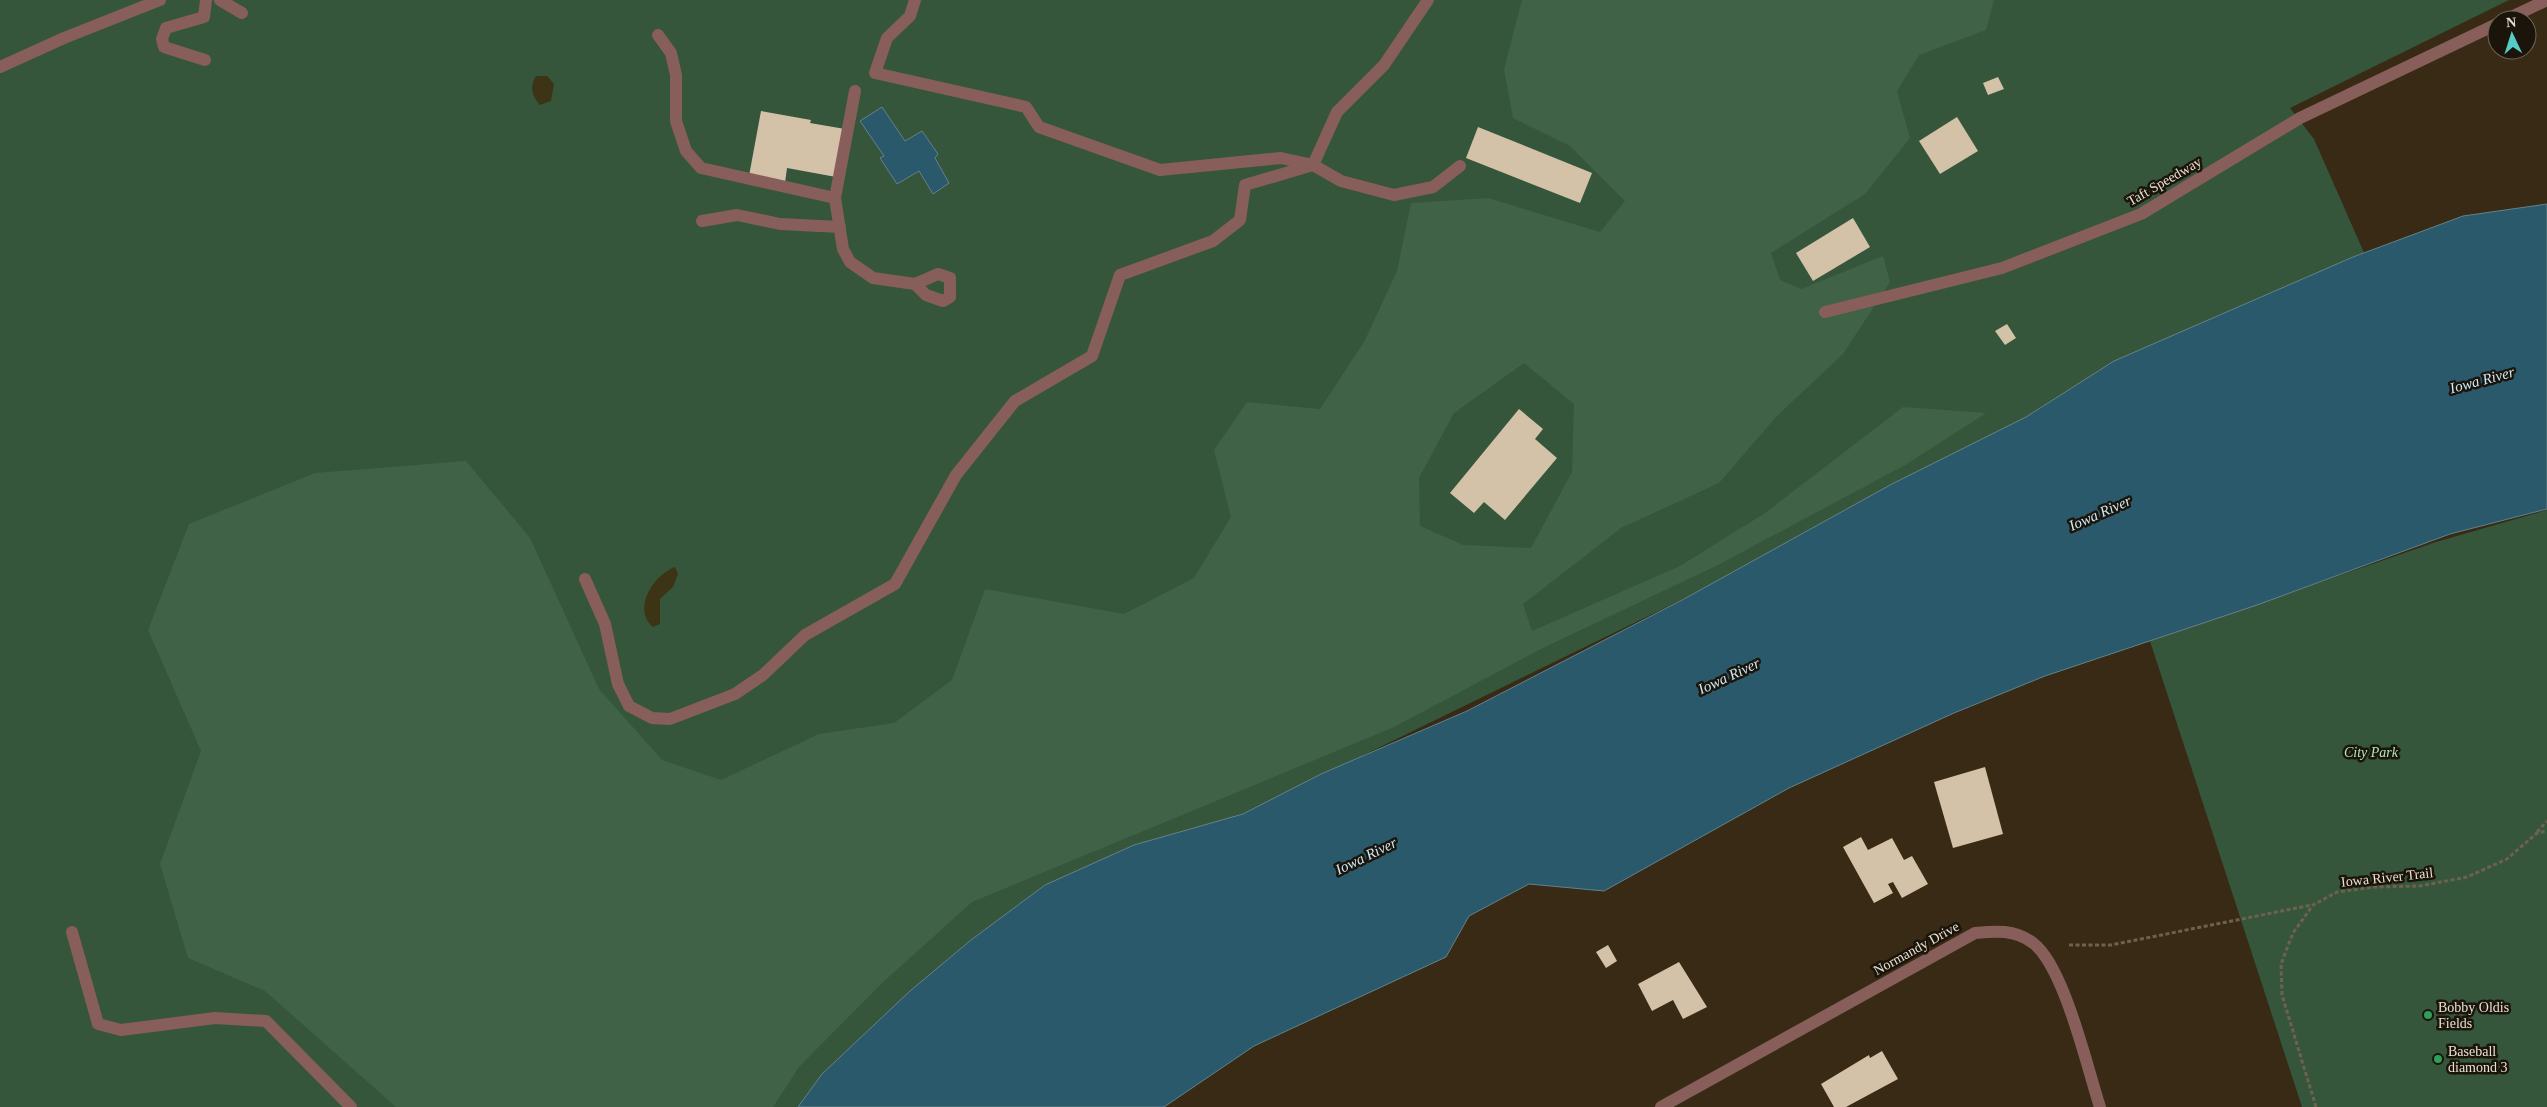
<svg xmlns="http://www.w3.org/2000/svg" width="2547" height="1107" viewBox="0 0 2547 1107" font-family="'Times New Roman',serif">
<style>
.green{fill:#36563c}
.forest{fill:#406246;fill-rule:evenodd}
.sand{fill:#3c3414}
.water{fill:#2a596c;stroke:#63828b}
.building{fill:#d3c2a7}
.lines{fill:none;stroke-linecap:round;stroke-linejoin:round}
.path{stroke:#6e624e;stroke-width:3;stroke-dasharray:4 2.5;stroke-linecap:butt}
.minor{stroke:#875e5a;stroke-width:12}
.leisure-dot{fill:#2e9e5b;stroke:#1a140a;stroke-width:2}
.labels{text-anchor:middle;stroke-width:5;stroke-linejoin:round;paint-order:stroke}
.street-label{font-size:14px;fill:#e9e0d2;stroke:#1a140a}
.park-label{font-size:14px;font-style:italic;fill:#aee9b8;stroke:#1a140a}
.poi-label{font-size:14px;fill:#e9e0d2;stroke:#1a140a;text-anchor:start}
.water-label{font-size:15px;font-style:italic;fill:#cce9f7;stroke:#1a140a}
</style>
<rect width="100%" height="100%" fill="#382a14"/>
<g class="green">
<polygon points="0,0 2509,0 2290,108 2314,139 2369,264 1243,814 811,1107 0,1107"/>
<polygon points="2547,510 2547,1107 2302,1107 2150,641 2436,542"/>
</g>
<path class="forest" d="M1522 0H1994L1986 30 1919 55 1897 91 1910 138 1865 194 1771 253 1780 280 1801 289 1883 256 1890 282 1843 354 1776 417 1719 483 1621 528 1523 604 1532 631 1680 566 1765 513 1903 407 1986 413 1907 464 1718 565 1545 647 1392 728 972 902 881 984 799 1067 773 1107H396L265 991 188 958 160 864 201 751 148 630 189 524 315 473 466 461 530 538 599 689 662 760 721 780 819 734 894 723 952 680 985 589 1124 614 1194 578 1231 517 1214 450 1247 402 1320 409 1364 342 1397 271 1411 203 1488 198 1600 232 1625 201 1570 146 1513 118 1504 69ZM1524 363 1574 404 1572 472 1531 548 1463 545 1420 526 1419 478 1454 413Z"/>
<g class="sand">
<path d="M536 76H547L554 84 551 101 540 105C532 96 529 87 536 76Z"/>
<path d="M675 567 678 574 673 587 660 599V624L653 627C632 609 653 575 675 567Z"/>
</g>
<g class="water">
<polygon points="882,107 905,141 922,131 938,154 935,158 949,183 933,194 919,171 897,184 880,158 884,156 860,121"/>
<polygon points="2547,204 2547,509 2450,534 2257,605 2045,676 1954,713 1789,788 1604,891 1529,884 1469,916 1446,957 1254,1046 1164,1107 798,1107 822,1074 910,991 971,940 1045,885 1134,845 1243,814 1321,774 1467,711 1684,599 1892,484 2026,417 2114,361 2353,257 2463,216"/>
</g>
<g class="building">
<polygon points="1998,77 2004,89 1988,95 1983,83"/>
<polygon points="761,111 811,120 810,123 845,129 836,177 787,168 785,183 749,176"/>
<polygon points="1957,117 1978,151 1940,174 1919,141"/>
<polygon points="1478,127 1592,173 1580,203 1466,158"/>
<polygon points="1853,218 1870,247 1813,281 1796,253"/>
<polygon points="2007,324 2016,338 2005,345 1995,331"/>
<polygon points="1519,409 1543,429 1535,439 1557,458 1505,520 1484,502 1474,513 1450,493"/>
<polygon points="1985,767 2003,834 1953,848 1934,782"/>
<polygon points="1861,837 1868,850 1892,838 1904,860 1912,856 1928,884 1902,898 1893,882 1888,884 1893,893 1874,903 1843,847"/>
<polygon points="1608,945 1617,961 1606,968 1596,952"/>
<polygon points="1679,962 1707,1007 1683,1019 1673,1000 1652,1011 1638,984"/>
<polygon points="1882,1051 1898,1079 1846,1107 1834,1107 1821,1084 1869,1055 1870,1058"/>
</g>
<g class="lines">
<g class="path">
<polyline points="2537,832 2547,821"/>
<polyline points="2069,945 2111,945 2312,905"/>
<polyline points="2316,1107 2282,995 2281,964 2293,933 2313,905 2337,892 2375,887 2420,886 2467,877 2507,859 2537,833 2547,831"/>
</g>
<g class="minor">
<polyline points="220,0 242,13"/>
<polyline points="915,0 910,16 887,38 875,73 1026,107 1039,127 1160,170 1281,158 1313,165 1341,181 1394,195 1433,187 1460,166"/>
<polyline points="2505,20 2547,0"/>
<polyline points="658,35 671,53 676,75 676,121 686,151 701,168 835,198 855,91"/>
<polyline points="205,60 164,47 162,39 166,28 204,17 206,0"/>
<polyline points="0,67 64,38 160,0"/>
<polyline points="835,198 843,249 850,262 873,278 915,284 938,274 950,278 950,297 943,301 926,295 915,284"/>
<polyline points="702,221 737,215 780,224 840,227"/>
<polyline points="1825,312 2002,268 2141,214 2300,118 2497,24"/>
<polyline points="585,579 605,624 618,684 629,706 652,718 670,719 735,694 763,675 805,635 895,584 956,475 1015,401 1092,356 1120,275 1213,241 1240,220 1245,185 1313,165 1337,112 1384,65 1428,0"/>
<polyline points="72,932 98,1024 121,1030 215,1018 266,1021 351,1107"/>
<path d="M1661 1107 1975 933C1995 931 2015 929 2033 943 2064 966 2087 1067 2100 1107"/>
</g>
</g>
<g class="leisure-dot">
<circle cx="2428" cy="1015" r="5"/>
<circle cx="2438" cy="1059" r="5"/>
</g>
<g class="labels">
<g class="street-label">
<text transform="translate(2164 181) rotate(-30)" y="5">Taft Speedway</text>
<text transform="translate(2387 877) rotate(-6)" y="5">Iowa River Trail</text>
<text transform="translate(1916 948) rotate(-29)" y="5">Normandy Drive</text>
</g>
<g class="park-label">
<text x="2371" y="757">City Park</text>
</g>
<g class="poi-label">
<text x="2438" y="1012">Bobby Oldis<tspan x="2438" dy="16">Fields</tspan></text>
<text x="2448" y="1056">Baseball<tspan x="2448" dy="16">diamond 3</tspan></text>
</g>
<g class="water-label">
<text transform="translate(2482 380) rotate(-15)" y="5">Iowa River</text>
<text transform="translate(2100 513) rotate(-24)" y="5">Iowa River</text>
<text transform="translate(1729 676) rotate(-25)" y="5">Iowa River</text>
<text transform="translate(1366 856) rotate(-26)" y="5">Iowa River</text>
</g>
</g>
<g transform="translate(2512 35) rotate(356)"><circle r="24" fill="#1a140a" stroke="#6d665a"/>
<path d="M0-4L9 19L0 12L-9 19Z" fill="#55cdc6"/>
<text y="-8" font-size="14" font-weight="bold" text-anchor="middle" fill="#e9e0d2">N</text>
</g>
</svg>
